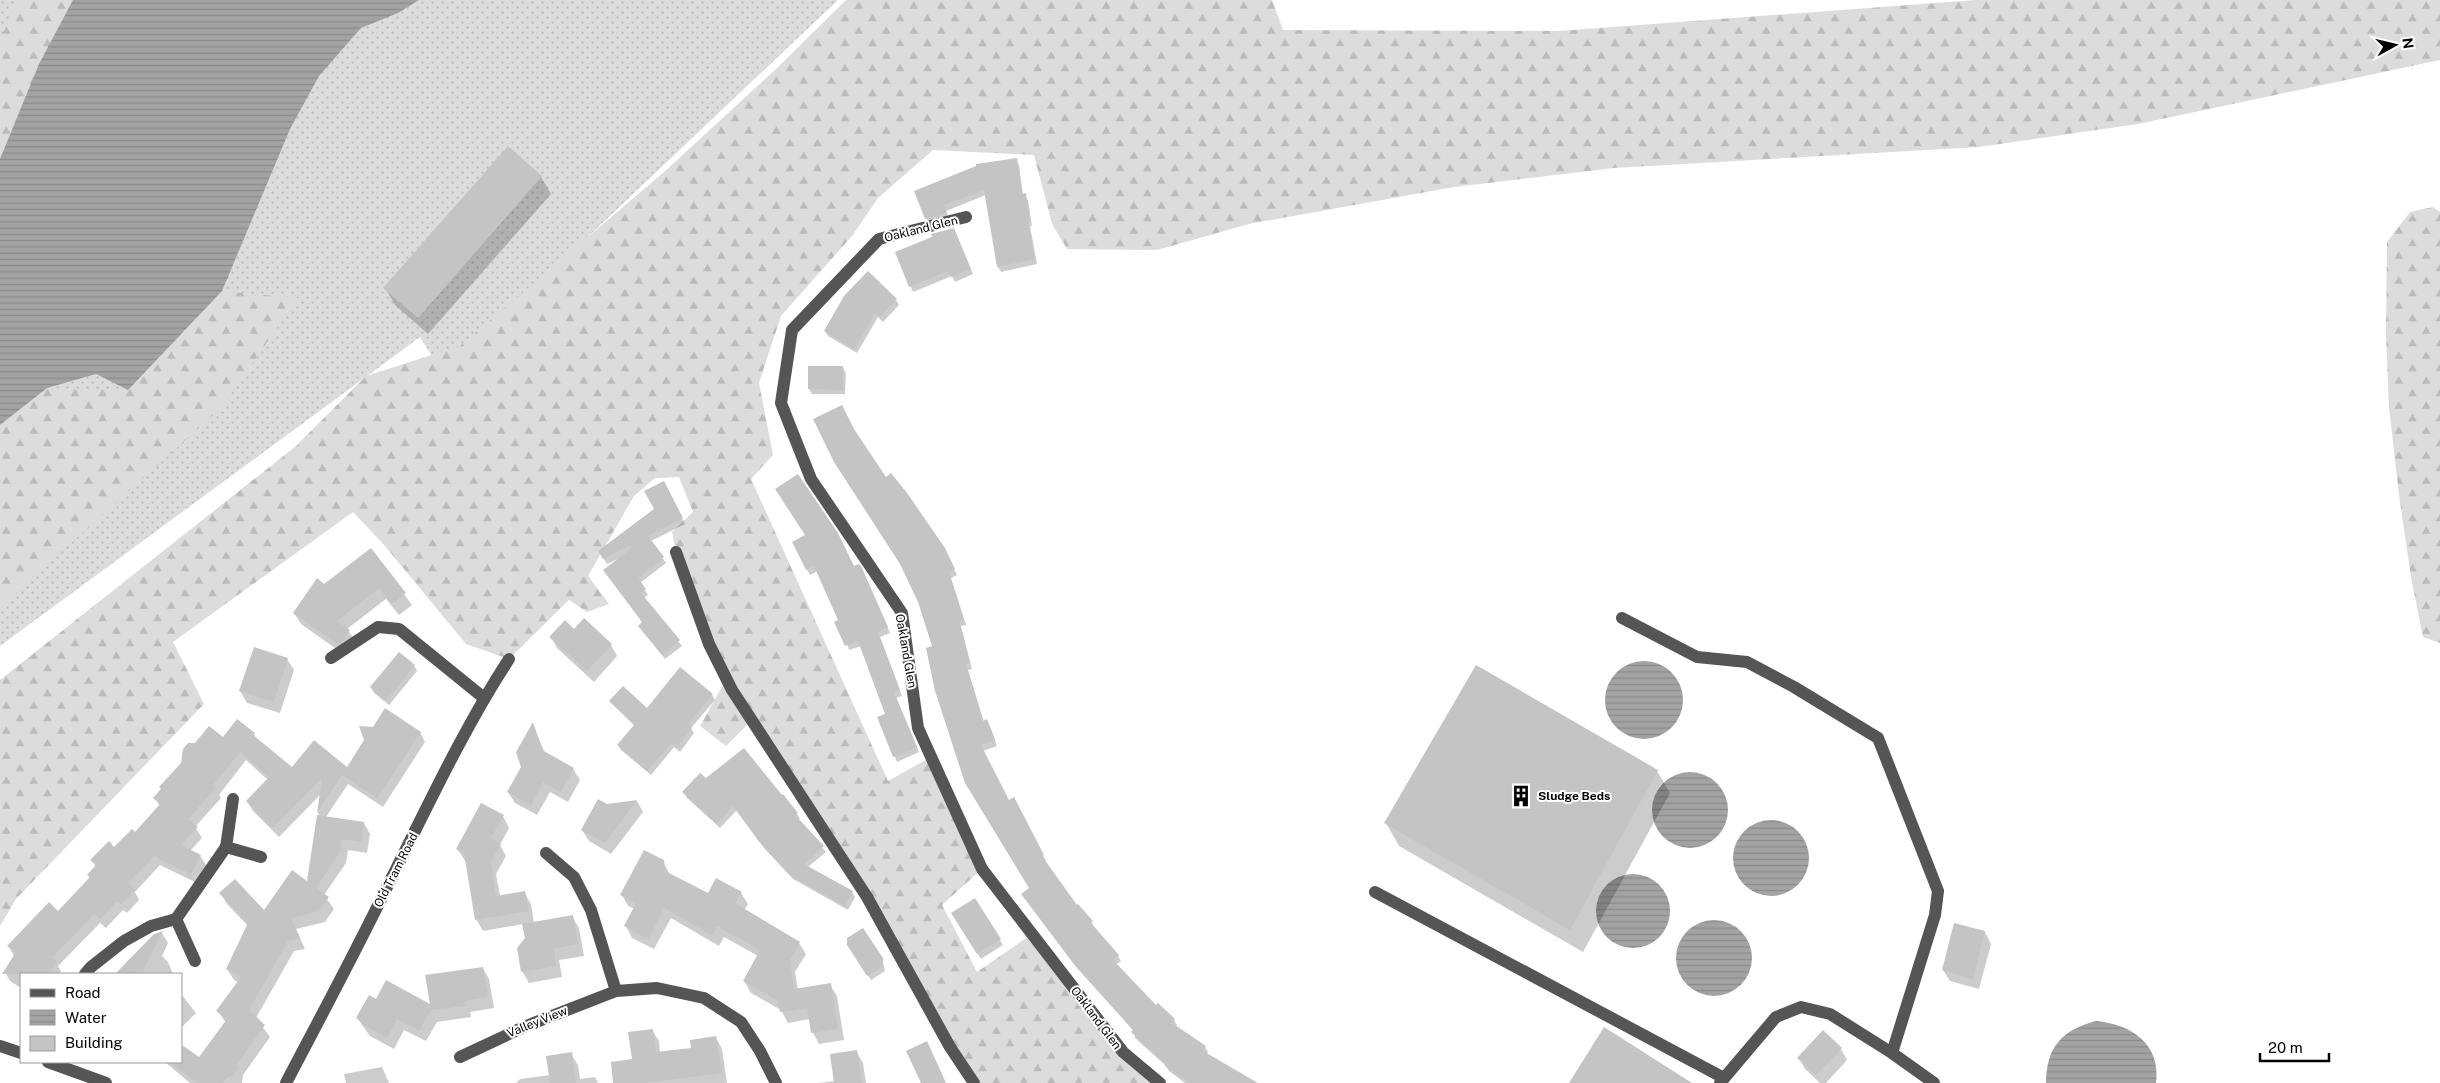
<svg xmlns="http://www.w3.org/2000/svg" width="2440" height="1083" viewBox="0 0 2440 1083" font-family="'Public Sans',sans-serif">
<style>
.grass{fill:url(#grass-dots)}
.forest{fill:url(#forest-firs)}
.water{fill:url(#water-rules)}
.shadow{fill:#0003}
.building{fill:#c4c4c4}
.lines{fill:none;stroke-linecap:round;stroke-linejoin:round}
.minor{stroke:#555;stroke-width:12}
.labels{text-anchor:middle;stroke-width:4;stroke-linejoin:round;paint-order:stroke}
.street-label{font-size:12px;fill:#000;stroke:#fff}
.poi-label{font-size:12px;font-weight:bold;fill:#000;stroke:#fff;text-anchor:start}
</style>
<defs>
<pattern id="grass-dots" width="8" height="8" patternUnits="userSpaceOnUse" patternTransform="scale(1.25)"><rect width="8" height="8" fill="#dcdcdc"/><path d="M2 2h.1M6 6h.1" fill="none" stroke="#bbb" stroke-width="1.8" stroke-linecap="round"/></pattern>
<pattern id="forest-firs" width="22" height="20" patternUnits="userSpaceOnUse" patternTransform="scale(1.25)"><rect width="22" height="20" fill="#dcdcdc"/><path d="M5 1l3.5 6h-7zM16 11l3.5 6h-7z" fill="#bbb"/></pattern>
<pattern id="water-rules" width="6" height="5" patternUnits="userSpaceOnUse" patternTransform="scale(1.25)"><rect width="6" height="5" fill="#a3a3a3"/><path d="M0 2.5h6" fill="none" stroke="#8b8b8b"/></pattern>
</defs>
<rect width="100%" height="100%" fill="#fff"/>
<polygon class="grass" points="0,0 838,0 443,374 420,337 0,646"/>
<g class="forest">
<polygon points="17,0 76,0 0,162 0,40"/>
<polygon points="846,0 1272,0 1283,30 1559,31 1976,0 2440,0 2440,60 2138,124 1979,147 1614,168 1454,187 1249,224 1157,250 1067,249 1052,224 1034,155 933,150 878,198 852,236 781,316 759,383 773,455 751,479 888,781 931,757 982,869 942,905 977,972 1032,934 1123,1052 1160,1083 974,1083 867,897 751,721 726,746 700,726 723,685 676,552 672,532 693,512 679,477 655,478 634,496 588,576 609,604 587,612 569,600 509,659 466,644 385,546 353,512 173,642 204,704 16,899 0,926 0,680 296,446 366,376 460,346 664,172 777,68"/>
<polygon points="2433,207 2440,212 2440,643 2423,637 2411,577 2399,495 2389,407 2386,335 2387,242 2410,212"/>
<polygon points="222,291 298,298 222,407 0,607 0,417 47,388 128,390"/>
</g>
<g class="water">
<polygon points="73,0 419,0 398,13 361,28 319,76 290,129 222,291 128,390 96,374 47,388 0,425 0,159 39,64"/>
<circle cx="1644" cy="700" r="39"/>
<circle cx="1690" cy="810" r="38"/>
<circle cx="1771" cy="858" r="38"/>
<circle cx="1633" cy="911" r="37"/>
<circle cx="1714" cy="958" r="38"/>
<path d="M2096 1021C2131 1024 2161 1044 2156 1083H2046C2046 1047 2062 1030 2096 1021Z"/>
</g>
<g class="shadow">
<polygon points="508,148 541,177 551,194 428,334 395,305 385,288"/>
<polygon points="1016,160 1019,165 1023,195 1028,200 1032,226 1030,226 1037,264 1001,272 998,267 986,195 946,211 949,219 929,224 916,192"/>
<polygon points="956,235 973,274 955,282 952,276 913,292 896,253"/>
<polygon points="896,300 899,305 883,322 878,317 857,353 828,336 825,331"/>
<polygon points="843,368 846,373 845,394 812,394 809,389"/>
<polygon points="855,433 885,479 947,555 957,575 951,578 966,625 961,626 972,669 968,670 984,722 990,726 997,746 983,751 1009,802 1017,804 1046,861 1045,862 1076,907 1092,922 1094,928 1118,956 1121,961 1116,965 1156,1007 1174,1020 1177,1025 1176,1027 1205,1047 1208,1052 1206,1055 1255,1083 1185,1083 1169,1071 1166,1066 1135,1038 1134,1031 1077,968 1026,899 1031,888 933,647 919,602"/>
<polygon points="667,488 685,524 651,541 666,563 640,583 648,595 643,598 682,646 665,659 643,631 643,623 620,558 607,564 599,551 655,509"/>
<polygon points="793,543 854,568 864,575 890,633 880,637 902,696 896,698 919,752 897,762 879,718 886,714 861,646 849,650 840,621 818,571 810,575"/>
<polygon points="371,549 412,605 399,615 386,599 347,629 356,642 345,655 301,624 294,613 324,585"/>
<polygon points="574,630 611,645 617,656 594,682 557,648 551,637"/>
<polygon points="287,659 294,670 280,713 247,703 240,691"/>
<polygon points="414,665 417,671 389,705 374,693 371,687"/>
<polygon points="712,695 715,700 691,728 694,733 680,752 674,747 651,775 621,750 618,745 635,726 611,701 648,710"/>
<polygon points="533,725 545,753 573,769 580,780 568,802 550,792 537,815 515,803 508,792 522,767"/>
<polygon points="420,732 425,742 383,807 348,784 326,817 364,823 370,834 367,853 348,850 346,863 324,895 334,909 325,922 296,929 305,949 294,951 256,1018 270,1037 243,1075 242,1083 190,1083 165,1062 181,1062 181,1044 199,1059 226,1023 218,1011 238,982 234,980 227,969 248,926 227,904 221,894 264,911 308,883 320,817 318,813 321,794 279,837 253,811 247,801 268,780 246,760 219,795 221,798 195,827 202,838 190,851 200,856 206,865 197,883 160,865 135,892 139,900 127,913 123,910 106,928 100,923 58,966 61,971 59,974 21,974 21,988 10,981 5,972 14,956 9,947 58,912 90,878 88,875 96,867 92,860 114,849 135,833 160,806 155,798 223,739 254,734 258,741 293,769 347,768"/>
<polygon points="1657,771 1670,793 1583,952 1399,846 1386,823"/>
<polygon points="706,780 783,796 797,814 800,819 798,820 826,852 808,867 852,892 855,897 848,910 793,879 765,849 737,810 720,828 687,798 684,793"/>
<polygon points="637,801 643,812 611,854 589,841 582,830 606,805"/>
<polygon points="503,816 509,828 500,845 506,856 496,874 500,896 524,892 531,904 534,923 572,917 579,928 584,956 559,960 562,977 529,983 522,971 526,939 523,924 483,931 476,919 466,862 457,849"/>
<polygon points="663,861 670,875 708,895 741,893 748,904 744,910 799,943 806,954 795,972 798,990 830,985 837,996 844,1040 819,1044 813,1033 810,1019 788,1023 781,1010 751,993 744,981 758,956 724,937 719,946 671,918 654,949 632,938 626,926 635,909 628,906 622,895"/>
<polygon points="975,899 1003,945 981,959 953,914"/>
<polygon points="1955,924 1985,932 1991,944 1979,989 1950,981 1943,970"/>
<polygon points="162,933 168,943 162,956 168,962 173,974 116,974 155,935"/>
<polygon points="852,951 882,959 885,971 871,980"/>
<polygon points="483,968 489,979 494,1008 470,1012 471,1017 437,1022 426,1041 404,1030 394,1049 370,1036 357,1018 377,1000 431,1007"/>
<polygon points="181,994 196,1013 181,1028"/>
<polygon points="652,1030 659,1041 660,1053 693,1049 716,1038 722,1049 727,1083 615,1083 633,1060"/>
<polygon points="1841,1049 1847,1060 1826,1083 1820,1083 1805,1069 1799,1058"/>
<polygon points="856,1051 863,1063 866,1083 818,1083 835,1081"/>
<polygon points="571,1054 578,1065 580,1079 595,1077 598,1083 516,1083 520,1079 550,1075"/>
<polygon points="382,1067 389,1083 346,1083 344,1074"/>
</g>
<g class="building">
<polygon points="508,146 542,176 418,318 383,288"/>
<polygon points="1017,158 1022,194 1026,193 1030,221 1028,221 1035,259 997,267 984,190 944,205 947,213 925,219 914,191 976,166 976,164"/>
<polygon points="954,228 971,269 951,277 948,271 909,287 895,252 932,237 931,234"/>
<polygon points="868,271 897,299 879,317 875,313 854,349 824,331 844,296"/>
<polygon points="808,366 843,366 843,390 808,389"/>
<polygon points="842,405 854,429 886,477 891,473 907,493 945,548 955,569 949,572 964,620 959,621 970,663 966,664 983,721 987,719 995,740 981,745 1009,800 1014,797 1044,855 1042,856 1077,905 1078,904 1093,921 1091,923 1119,955 1113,960 1156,1005 1158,1003 1175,1019 1172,1023 1206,1046 1203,1051 1258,1083 1190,1083 1165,1066 1166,1064 1131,1032 1133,1030 1073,963 1021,894 1029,888 965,783 935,691 926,648 932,646 918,602 900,564 834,462 813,419"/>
<polygon points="798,474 838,533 854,566 859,564 862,568 888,627 878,632 900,690 894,692 917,747 893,757 877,717 885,714 858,641 845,646 834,622 838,620 814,566 806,570 792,542 805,535 775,489"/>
<polygon points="664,481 683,518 648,536 664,557 638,578 646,589 641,593 680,640 662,655 638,626 642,622 603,570 632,548 630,545 603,559 598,551 654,509 644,491"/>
<polygon points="371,548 406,593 392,604 379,588 337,621 350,630 344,640 338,644 293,613 317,578 324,584"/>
<polygon points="584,618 612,644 587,671 549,637 565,620 574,629"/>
<polygon points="254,647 288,658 274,702 239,691"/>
<polygon points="399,652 415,665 386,701 370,687"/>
<polygon points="1476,665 1658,770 1570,930 1384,823"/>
<polygon points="680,667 713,694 688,724 692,727 677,747 671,743 647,771 617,745 634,725 609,701 623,686 647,708"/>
<polygon points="385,708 421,732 377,798 342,775 317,813 322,778 273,828 246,801 269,777 240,752 213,785 216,788 188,819 198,827 181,845 201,855 191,874 154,856 128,883 135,890 121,904 117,901 100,919 94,914 52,958 57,961 48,974 2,974 16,952 7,946 49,902 58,911 90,877 87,875 96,865 90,860 109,841 114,847 132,829 135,832 160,804 153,798 161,789 159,787 181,763 183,749 188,743 195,743 209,726 223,737 237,719 255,733 253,735 292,767 314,740 347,767 364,740 359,726 373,727"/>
<polygon points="533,722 542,750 574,768 561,792 543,782 531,805 507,792 521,767 516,752"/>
<polygon points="744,748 782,795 783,794 798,813 795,815 824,846 804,864 853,891 845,906 791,876 760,843 733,806 717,824 682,792 700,773 706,778"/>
<polygon points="598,799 607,804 637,800 605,843 581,830"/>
<polygon points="481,803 504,815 491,838 501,844 491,862 496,896 525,891 529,911 475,920 464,853 456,849"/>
<polygon points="317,815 364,822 361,842 342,839 340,852 316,888 329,897 319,911 291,918 300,938 288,941 249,1010 265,1025 237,1064 238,1069 233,1076 228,1077 223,1083 198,1083 172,1064 174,1062 181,1062 181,1052 185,1047 199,1057 227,1019 216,1011 241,977 226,969 248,923 219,893 235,879 264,910 292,870 307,881"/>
<polygon points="644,850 664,860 665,871 708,893 716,878 742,892 735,903 800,942 790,960 794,989 831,983 838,1029 811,1033 807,1008 780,1012 778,1001 743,981 760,950 717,926 712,935 664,908 648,939 624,926 636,903 620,895"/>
<polygon points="975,898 1001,939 977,954 951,913"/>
<polygon points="573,915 578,944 554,949 556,966 521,972 517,948 525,938 522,924"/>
<polygon points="1954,923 1985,931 1973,979 1942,970"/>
<polygon points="863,928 883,958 883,966 867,976 847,945 847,938"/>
<polygon points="163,931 141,974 115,974 154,934"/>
<polygon points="483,967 488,997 464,1001 465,1006 431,1010 419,1031 397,1019 387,1038 362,1024 364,1022 356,1018 369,995 376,999 386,980 430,1004 425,975"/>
<polygon points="1604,1027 1692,1083 1569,1083"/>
<polygon points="653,1029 656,1052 691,1048 690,1040 716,1036 722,1073 646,1083 613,1083 611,1062 632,1059 628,1032"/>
<polygon points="1823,1030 1842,1048 1816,1075 1797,1058"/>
<polygon points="927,1041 946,1083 921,1083 906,1051"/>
<polygon points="857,1050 862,1083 834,1083 830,1054"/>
<polygon points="572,1052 576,1083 550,1083 546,1056"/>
</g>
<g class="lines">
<g class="minor">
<polyline points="966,217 879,239 792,330 781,403 811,479 902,613 918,728 982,869 1123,1052 1160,1083"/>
<polyline points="676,552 709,644 732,690 867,897 950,1047 974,1083"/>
<polyline points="1622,618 1697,657 1747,662 1794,687 1878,738 1938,891 1935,915 1892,1053"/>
<polyline points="331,658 378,627 399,629 484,698"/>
<polyline points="233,799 226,847 261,857"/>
<polyline points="546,853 574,877 591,910 616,991"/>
<polyline points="1375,892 1724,1078"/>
<polyline points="176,919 195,961"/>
<polyline points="85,974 91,967 124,941 151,926 176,919 226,847"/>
<polyline points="0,1046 21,1053"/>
<polyline points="460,1057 526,1026 616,991 657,988 704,998 741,1022 760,1051 776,1083"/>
<polyline points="48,1062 106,1083"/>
<path d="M286 1083C320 1018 355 953 387 887 426 810 462 731 509 659"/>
<polyline points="1720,1083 1776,1017 1801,1007 1830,1014 1892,1053 1934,1083"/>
</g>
</g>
<defs>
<g id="building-bare" transform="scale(1.725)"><path d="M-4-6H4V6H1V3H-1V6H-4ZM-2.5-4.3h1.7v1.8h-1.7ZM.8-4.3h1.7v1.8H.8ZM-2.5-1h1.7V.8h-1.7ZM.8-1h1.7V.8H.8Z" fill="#000" stroke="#fff" stroke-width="2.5" paint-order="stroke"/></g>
</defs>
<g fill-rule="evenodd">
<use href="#building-bare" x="1521" y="796"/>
</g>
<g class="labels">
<g class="street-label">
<text transform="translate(921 229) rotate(-14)" y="4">Oakland Glen</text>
<text transform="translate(906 651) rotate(80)" y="4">Oakland Glen</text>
<text transform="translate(396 870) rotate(-63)" y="4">Old Tram Road</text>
<text transform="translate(1096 1018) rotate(53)" y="4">Oakland Glen</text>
<text transform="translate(537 1022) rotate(-22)" y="4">Valley View</text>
</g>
<g class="poi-label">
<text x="1538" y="800">Sludge Beds</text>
</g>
</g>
<rect x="20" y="973" width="162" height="90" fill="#ffffff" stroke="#999999"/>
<rect x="30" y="989" width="25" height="8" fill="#555555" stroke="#999999"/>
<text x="65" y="998" font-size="15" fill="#000000">Road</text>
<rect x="30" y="1010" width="25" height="15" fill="url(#water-rules)" stroke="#999999"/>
<text x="65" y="1023" font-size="15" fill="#000000">Water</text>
<rect x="30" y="1036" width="25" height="15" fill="#c4c4c4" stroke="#999999"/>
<text x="65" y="1048" font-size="15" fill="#000000">Building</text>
<g transform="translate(2395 45) rotate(82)" stroke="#ffffff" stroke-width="4" paint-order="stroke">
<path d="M0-4L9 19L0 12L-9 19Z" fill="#000000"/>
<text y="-8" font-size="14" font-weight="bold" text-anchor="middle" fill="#000000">N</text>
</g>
<path d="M2260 1053v8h69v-8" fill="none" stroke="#000000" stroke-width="2.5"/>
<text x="2268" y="1053" font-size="15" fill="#000000" stroke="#ffffff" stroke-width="4" paint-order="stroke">20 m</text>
</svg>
